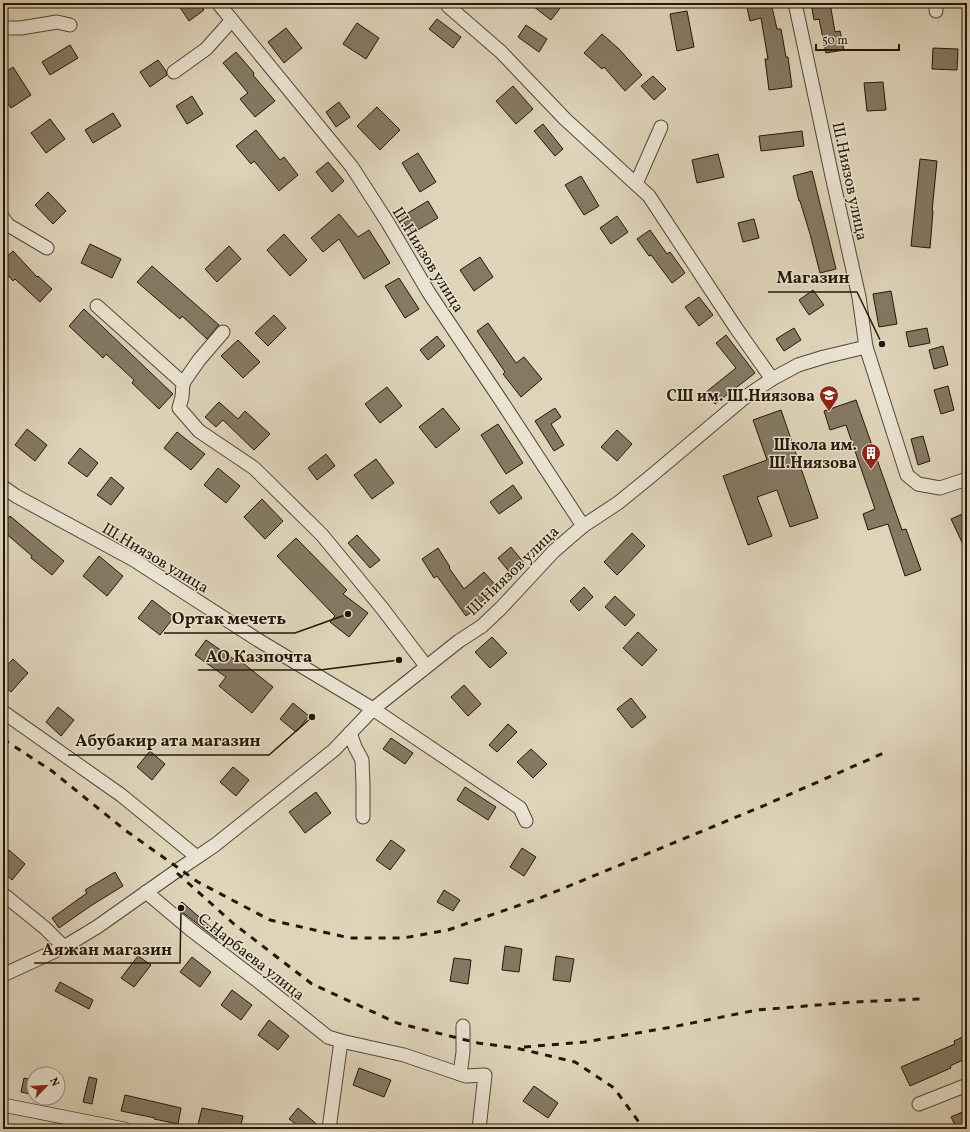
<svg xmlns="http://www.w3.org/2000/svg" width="970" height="1132" viewBox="0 0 970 1132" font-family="Vollkorn,serif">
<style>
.building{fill:#857964;stroke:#231707}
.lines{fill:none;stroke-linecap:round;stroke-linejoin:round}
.street-casing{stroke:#524634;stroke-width:15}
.street{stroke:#eae3d2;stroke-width:13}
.rail{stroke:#231707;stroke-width:3;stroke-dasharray:7 7;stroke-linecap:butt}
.labels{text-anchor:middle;stroke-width:3;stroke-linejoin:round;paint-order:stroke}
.street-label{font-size:16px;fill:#231707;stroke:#eae3d2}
.poi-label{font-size:16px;font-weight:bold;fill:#231707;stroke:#eae3d2;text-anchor:end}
.leader{fill:none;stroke:#231707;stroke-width:1.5}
.callout-dot{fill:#231707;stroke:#eae3d2;stroke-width:1.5}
.callout-label{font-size:17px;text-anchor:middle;font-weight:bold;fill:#231707;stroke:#eae3d2;stroke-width:3;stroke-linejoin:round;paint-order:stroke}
</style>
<rect width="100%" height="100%" fill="#dfd4ba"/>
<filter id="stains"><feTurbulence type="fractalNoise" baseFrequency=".005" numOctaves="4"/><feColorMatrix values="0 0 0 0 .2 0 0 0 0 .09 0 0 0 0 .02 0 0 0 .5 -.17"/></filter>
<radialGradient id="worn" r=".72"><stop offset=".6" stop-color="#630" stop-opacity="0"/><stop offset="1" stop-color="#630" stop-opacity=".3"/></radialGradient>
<g class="building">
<polygon points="177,3 200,3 204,10 189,21"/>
<polygon points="529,3 564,3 551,20"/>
<polygon points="746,3 771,3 777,29 781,29 786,57 788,57 792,87 769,90 765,59 768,59 761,18 750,21"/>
<polygon points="811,3 830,3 835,32 840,31 844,50 826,53 819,19 814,20"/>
<polygon points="687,11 694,47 677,51 670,14"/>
<polygon points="437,19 461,37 453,48 429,29"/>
<polygon points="357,23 379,38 366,59 343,44"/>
<polygon points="526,25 547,39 539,52 518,37"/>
<polygon points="286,28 302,48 284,63 268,42"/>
<polygon points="602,34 619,49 642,75 625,91 604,67 602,69 584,53"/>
<polygon points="70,45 78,58 50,75 42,62"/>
<polygon points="933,48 958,49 957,70 932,69"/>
<polygon points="236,52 254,73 253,75 275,101 255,117 240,99 248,93 223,63"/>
<polygon points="158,60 166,71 167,75 150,87 140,72"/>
<polygon points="13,67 31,95 11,108 3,96 3,74"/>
<polygon points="653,76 666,89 654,100 641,86"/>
<polygon points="883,82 886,110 867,111 864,83"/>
<polygon points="513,86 533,109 516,124 496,101"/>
<polygon points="192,96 203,114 187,124 176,106"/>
<polygon points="339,102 350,117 336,127 326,112"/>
<polygon points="377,107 400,130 380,150 357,126"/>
<polygon points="113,113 121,126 93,143 85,130"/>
<polygon points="50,119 65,139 46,153 31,133"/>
<polygon points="543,124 563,149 555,156 534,131"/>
<polygon points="256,130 280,160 284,157 298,175 279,191 254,161 251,164 236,146"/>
<polygon points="802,131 804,146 761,151 759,136"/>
<polygon points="418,153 436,182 420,192 402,163"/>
<polygon points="718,154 724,177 697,183 692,160"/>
<polygon points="920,159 937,161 932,211 933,211 930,248 911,246"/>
<polygon points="328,162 344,181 332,192 316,172"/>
<polygon points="812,171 836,269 820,273 810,234 800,201 799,201 793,176"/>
<polygon points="581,176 599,206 584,215 565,185"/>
<polygon points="48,192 66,211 53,224 35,205"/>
<polygon points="428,201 438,218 411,234 401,217"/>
<polygon points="339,214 358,237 369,230 390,263 364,279 339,239 323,252 311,238"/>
<polygon points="617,216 628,232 611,244 600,228"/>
<polygon points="754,219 759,238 743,242 738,223"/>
<polygon points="650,230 667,254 670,252 685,273 672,283 651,255 649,256 637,239"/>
<polygon points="284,234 307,260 290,276 267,250"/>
<polygon points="90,244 121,259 112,278 81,263"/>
<polygon points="229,246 241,259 217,282 205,269"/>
<polygon points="13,251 37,277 38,276 52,289 40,302 15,279 13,281 3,270 3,260"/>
<polygon points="480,257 493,277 474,291 460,270"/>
<polygon points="152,266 219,325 207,339 182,316 180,319 137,282"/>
<polygon points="399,278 419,309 405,318 385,286"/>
<polygon points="813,290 824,305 809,315 799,300"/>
<polygon points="891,291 897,324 879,327 873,294"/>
<polygon points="699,297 713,315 699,326 685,307"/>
<polygon points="84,309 173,394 159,409 132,383 134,380 106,354 103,358 69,326"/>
<polygon points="274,315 286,328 268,346 255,333"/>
<polygon points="488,323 516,363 524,357 542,379 521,397 503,374 505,372 477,331"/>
<polygon points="794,328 801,340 784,351 776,339"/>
<polygon points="927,328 930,343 909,347 906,332"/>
<polygon points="726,335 755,373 715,404 706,392 736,368 716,343"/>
<polygon points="437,336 445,346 428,360 420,350"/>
<polygon points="238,340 260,362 243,378 221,356"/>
<polygon points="943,346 948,365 934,369 929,350"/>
<polygon points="948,386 954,410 941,414 934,390"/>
<polygon points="387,387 402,406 380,423 365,404"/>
<polygon points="856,400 902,530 906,529 921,570 905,576 888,524 868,530 863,514 875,509 846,425 830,430 824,411"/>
<polygon points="219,402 238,419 245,411 270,434 254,450 223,420 216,427 205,417"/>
<polygon points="443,408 460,429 436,448 419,427"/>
<polygon points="555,408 561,417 551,424 564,445 554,451 535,421"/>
<polygon points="781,410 818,518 790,527 777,490 757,497 772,536 748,545 723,476 767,460 753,420"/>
<polygon points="498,424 523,463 506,474 481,435"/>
<polygon points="27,429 47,445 35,461 15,445"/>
<polygon points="617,430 632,444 617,461 601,447"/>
<polygon points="177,432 205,454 191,470 164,448"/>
<polygon points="923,436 930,461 918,465 911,439"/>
<polygon points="80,448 98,463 87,477 68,463"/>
<polygon points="326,454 335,466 317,480 308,468"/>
<polygon points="376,459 394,483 372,499 354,475"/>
<polygon points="218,468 240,486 226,503 204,485"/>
<polygon points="111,477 124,488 111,505 97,495"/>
<polygon points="513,485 522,498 499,514 490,502"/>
<polygon points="262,499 283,521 265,539 244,517"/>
<polygon points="967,512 967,553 951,519"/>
<polygon points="10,516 64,561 52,575 31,558 32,556 3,531 3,524"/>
<polygon points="632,533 645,546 617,575 604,562"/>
<polygon points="357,535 380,560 370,568 348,543"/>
<polygon points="296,538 347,590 343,594 368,613 349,637 330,622 335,616 277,556"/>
<polygon points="511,547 524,563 511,574 498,558"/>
<polygon points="438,548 450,567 449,568 464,589 484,572 498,588 476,606 477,608 466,616 437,576 434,578 422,559"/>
<polygon points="99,556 123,576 107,596 83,576"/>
<polygon points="584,587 593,597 579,611 570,601"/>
<polygon points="615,596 635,615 625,626 605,607"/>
<polygon points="152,600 174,617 160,635 138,618"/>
<polygon points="638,632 657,650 642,666 623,648"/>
<polygon points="492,637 507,653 490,668 475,652"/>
<polygon points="206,640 238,662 239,660 273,687 252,713 219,686 226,677 195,655"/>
<polygon points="13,659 28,673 11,692 3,686 3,670"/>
<polygon points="464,685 481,704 468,716 451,697"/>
<polygon points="631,698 646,717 632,728 617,709"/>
<polygon points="293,703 309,716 296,732 280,719"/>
<polygon points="58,707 74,720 61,736 46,722"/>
<polygon points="508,724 517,732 497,752 489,745"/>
<polygon points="391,738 413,753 405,764 383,749"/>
<polygon points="531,749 547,764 533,778 517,762"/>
<polygon points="150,751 165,764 152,780 137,767"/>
<polygon points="233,767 249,780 236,796 220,782"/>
<polygon points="465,787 496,807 488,820 457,800"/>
<polygon points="316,792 331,813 305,833 289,812"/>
<polygon points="391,840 405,850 390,870 376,860"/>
<polygon points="522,848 536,857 524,876 510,867"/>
<polygon points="9,850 25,864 12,880 3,872 3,858"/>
<polygon points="115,872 123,886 92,905 59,928 52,918 87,893 85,890"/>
<polygon points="444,890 460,900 453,911 437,902"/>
<polygon points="182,902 220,935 217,939 177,908"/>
<polygon points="505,946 522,949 519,972 502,970"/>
<polygon points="138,956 151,965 134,987 121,978"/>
<polygon points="556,956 574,959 570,982 553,980"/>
<polygon points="192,957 211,972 200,987 180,972"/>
<polygon points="454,958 471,960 468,984 450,981"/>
<polygon points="60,982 93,1000 89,1009 55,991"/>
<polygon points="232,990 252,1005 241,1020 221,1005"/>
<polygon points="269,1020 289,1036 278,1050 258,1035"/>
<polygon points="967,1035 967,1058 950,1066 951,1068 910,1086 901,1067 955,1044 954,1041"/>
<polygon points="359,1068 391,1080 384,1097 353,1085"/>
<polygon points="89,1077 97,1079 92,1104 83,1102"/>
<polygon points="24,1078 34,1080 34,1095 21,1092"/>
<polygon points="534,1086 558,1103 548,1118 523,1101"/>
<polygon points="125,1095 181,1108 178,1124 154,1119 155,1118 121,1111"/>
<polygon points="202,1108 243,1116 240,1129 197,1129"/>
<polygon points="298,1108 321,1128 321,1129 302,1129 289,1119"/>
<polygon points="967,1110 967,1129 957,1129 951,1117"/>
</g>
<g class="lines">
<g class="street-casing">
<g id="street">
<polyline points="218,3 352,167 388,223 429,293 502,402 583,526"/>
<polyline points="795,3 832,176 859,297 866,347 907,475 918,484 940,488 967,479"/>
<polyline points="936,3 936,11"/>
<polyline points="448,6 501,52 565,119 649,196 736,328 772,379"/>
<polyline points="3,28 21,28 57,22 70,25"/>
<polyline points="174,72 206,49 232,20"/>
<polyline points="636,184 661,127"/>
<polyline points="3,218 8,225 47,248"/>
<polyline points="97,306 183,383 182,397 179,408 199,431 254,468 322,535 382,608 426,666"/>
<polyline points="183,383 199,360 223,332"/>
<polyline points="3,487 16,496 134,560 258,640 373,709 520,808 526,821"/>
<polyline points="3,712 121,795 197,857"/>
<polyline points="350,733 355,747 362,760 363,785 363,817"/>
<polyline points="146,892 190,929 258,981 328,1037 341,1041 404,1055 466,1076 485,1075 479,1129"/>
<polyline points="3,894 45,928 64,947"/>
<polyline points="3,975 64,947 97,927 175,872 215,845 334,750 373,709 459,641 482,626 501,608 528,579 554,551 583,526 618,503 650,477 744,398 772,379 798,365 824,357 866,347"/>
<polyline points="460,1074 463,1052 463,1026"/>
<polyline points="919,1104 967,1085"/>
<polyline points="3,1105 124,1129"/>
<polyline points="329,1129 341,1041"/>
</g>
</g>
<use href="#street" class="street"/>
<g class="rail">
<polyline points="3,739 52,771 125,830 198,882 270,920 350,938 403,938 448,930 540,898 763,806 886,752"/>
<polyline points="177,873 234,924 312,984 397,1023 478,1043 516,1048 575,1062 614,1088 644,1129"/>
<polyline points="524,1047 585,1042 672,1027 757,1010 854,1002 920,999"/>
</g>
</g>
<defs>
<g id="school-pin" transform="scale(1)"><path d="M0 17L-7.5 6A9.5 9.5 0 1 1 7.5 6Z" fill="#8f2418" stroke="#eae3d2"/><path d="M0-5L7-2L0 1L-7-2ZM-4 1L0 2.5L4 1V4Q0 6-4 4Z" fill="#fff"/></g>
<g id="building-pin" transform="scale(1)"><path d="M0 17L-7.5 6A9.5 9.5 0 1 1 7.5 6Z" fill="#8f2418" stroke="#eae3d2"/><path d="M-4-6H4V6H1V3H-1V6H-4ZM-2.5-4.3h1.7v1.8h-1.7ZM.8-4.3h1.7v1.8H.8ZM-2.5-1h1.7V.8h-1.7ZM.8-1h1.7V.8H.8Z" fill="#fff"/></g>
</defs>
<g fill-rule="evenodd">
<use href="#school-pin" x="829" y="395"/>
<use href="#building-pin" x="871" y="453"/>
</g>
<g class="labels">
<g class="street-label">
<text transform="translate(851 181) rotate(78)" y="6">Ш.Ниязов улица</text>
<text transform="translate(429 259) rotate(58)" y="6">Ш.Ниязов улица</text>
<text transform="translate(156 557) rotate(31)" y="6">Ш.Ниязов улица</text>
<text transform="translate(512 570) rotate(-44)" y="6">Ш.Ниязов улица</text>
<text transform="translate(252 956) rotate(38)" y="6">С.Нарбаева улица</text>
</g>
<g class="poi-label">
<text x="815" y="401">СШ им. Ш.Ниязова</text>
<text x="857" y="450">Школа им.<tspan x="857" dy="18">Ш.Ниязова</tspan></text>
</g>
</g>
<path class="leader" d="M882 344L857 292H768M348 614L295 633H164M399 660L320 670H198M312 717L269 755H68M181 908L180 963H34"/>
<g class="callout-dot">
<circle cx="882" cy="344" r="4"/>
<circle cx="348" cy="614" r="4"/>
<circle cx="399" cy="660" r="4"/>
<circle cx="312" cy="717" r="4"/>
<circle cx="181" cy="908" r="4"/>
</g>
<g class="callout-label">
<text x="813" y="283">Магазин</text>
<text x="229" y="624">Ортак мечеть</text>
<text x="259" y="662">АО Казпочта</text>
<text x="168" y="746">Абубакир ата магазин</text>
<text x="107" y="955">Аяжан магазин</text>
</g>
<rect width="970" height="1132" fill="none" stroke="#dfd4ba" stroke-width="16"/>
<rect x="4" y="4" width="962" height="1124" fill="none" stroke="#231707" stroke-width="2"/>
<rect x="8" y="8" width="954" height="1116" fill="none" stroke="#231707"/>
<g transform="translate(46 1086) rotate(65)"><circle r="19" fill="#eae3d2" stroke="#9a9181"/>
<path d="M0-3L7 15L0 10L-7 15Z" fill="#8f2418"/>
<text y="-6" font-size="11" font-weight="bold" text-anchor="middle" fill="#231707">N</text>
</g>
<path d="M816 44v6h83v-6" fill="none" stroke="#231707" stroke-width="2"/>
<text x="822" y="44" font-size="12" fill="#231707" stroke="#eae3d2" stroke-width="3" paint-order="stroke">50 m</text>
<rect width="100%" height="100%" filter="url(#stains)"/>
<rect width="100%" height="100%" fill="url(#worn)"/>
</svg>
